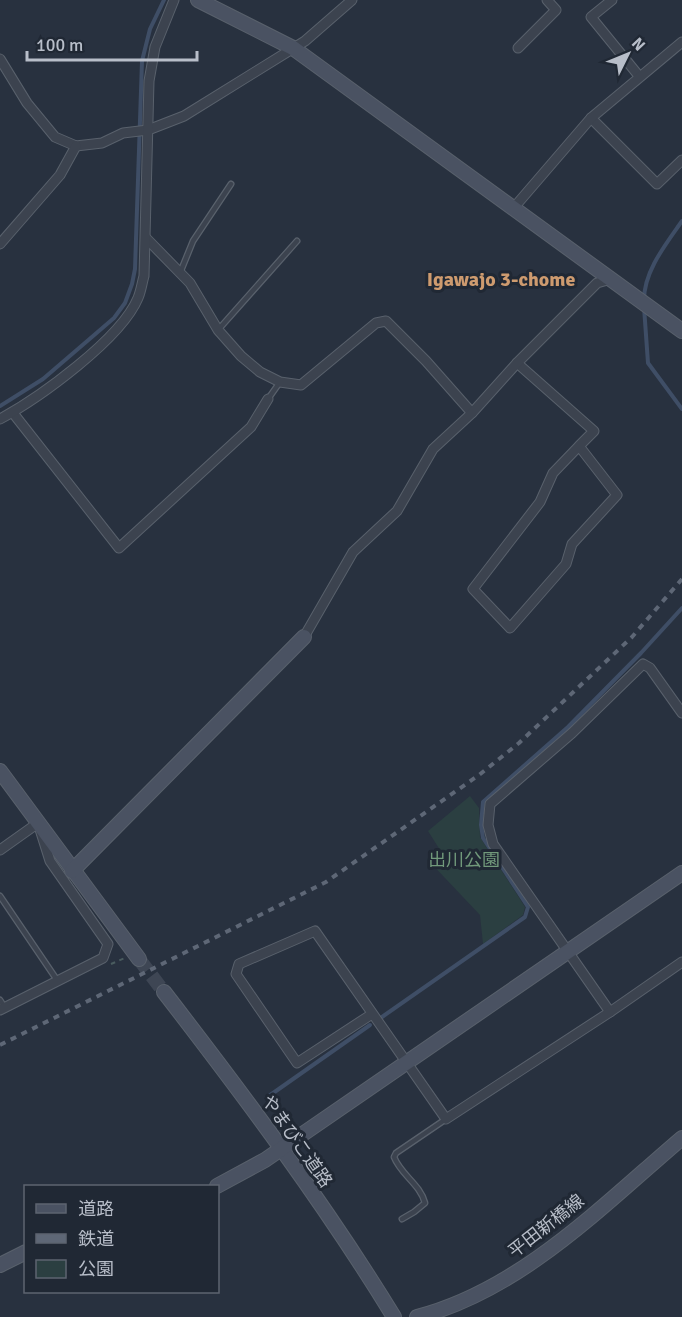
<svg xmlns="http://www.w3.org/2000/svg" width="682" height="1317" viewBox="0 0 682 1317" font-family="Signika,'Noto Sans JP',sans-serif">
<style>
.green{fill:#2b3f41}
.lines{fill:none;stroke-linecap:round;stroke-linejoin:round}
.stream{stroke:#3f4e66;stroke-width:4}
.secondary-tunnel{stroke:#3e4654;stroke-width:14;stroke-dasharray:14 7;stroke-linecap:butt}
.lane-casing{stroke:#59616c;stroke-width:7}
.street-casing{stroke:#59616c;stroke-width:11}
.secondary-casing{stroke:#59616c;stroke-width:16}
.path{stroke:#4a5c5f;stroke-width:2;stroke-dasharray:4.5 4.5;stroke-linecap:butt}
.lane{stroke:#3c434f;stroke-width:4.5}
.street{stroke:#3c434f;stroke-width:9}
.secondary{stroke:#4a5262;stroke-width:14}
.rail{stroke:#5e6776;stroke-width:4;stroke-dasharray:6 6;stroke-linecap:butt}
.labels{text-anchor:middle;stroke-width:6;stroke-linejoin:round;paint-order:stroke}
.park-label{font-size:18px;fill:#71997b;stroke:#202834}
.street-label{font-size:18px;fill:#b8bec9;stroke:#202834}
.neighbourhood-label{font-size:20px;font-weight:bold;fill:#ce9b6f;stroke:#202834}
</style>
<rect width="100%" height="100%" fill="#28313f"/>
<polygon class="green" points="470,796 479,808 480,837 525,907 523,915 483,944 480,915 427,859 440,850 428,831"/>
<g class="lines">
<g class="stream">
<path d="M644 300C644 271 666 244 682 221"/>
<polyline points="644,307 648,363 682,409"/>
<polyline points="0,406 43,379 114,318 125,303 132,284 135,269 142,61 150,29 164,0"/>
<polyline points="382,1017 525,917 528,907 483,838 481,825 483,802 568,727 641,653 682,608"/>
<polyline points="266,1098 370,1025"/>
</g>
<polyline class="secondary-tunnel" points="139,959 164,992"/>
<g class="lane-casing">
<g id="lane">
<polyline points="180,273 193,241 231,184"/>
<polyline points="218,330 297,241"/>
<polyline points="268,399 280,382"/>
<polyline points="0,896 57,980"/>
<polyline points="0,1000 5,1008"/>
<path d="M402 1219 414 1212 425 1203C420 1184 401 1175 394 1157L396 1153 446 1119"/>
</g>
</g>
<g class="street-casing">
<g id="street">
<polyline points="612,0 591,17 639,76"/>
<polyline points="518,48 556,10 547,0"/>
<polyline points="0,59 27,103 55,137 76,146 102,143 123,133 148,130 184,116 305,41 352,0"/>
<polyline points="591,118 657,184 682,160"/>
<polyline points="515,209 517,204 591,118 682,42"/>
<polyline points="146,238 190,283 218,330 241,356 260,372 280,382 301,385 376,323 386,321 426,361 472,413"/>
<polyline points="0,244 60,175 76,146"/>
<polyline points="517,363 594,431 579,446 617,495 572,544 566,564 510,628 473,589 540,502 553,473 579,446"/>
<polyline points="13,413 119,548 251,427 268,399"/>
<path d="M0 419C39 398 121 339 138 298 141 291 142 283 144 276L149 81 155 47 174 0"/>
<polyline points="304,637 353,552 397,511 433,449 472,413 517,363 597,283 611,279"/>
<polyline points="0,850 38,823 50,861 108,944 103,958 0,1010"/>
<polyline points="610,1012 493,844 488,825 490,804 572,733 643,664 650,668 682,713"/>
<polyline points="372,1014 297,1063 236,974 239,964 315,931 446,1119 610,1012 682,962"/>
</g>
</g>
<g class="secondary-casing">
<g id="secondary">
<polyline points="198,0 293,48 682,331"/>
<polyline points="0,771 139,959"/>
<polyline points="72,871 304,637"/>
<path d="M164 992C245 1097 325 1204 394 1317"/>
<polyline points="217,1186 265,1160 682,873"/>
<polyline points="0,1265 26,1252"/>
<path d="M417 1317C521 1290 602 1206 682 1138"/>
</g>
</g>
<polyline class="path" points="111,964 125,958"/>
<use href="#lane" class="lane"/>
<use href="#street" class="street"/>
<use href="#secondary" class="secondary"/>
<polyline class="rail" points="0,1045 326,882 479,775 519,743 632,637 682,579"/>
</g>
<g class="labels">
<g class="park-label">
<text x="464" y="866">出川公園</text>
</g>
<g class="street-label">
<text transform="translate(297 1141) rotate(55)" y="6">やまびこ道路</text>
<text transform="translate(546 1226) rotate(-38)" y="6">平田新橋線</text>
</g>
<g class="neighbourhood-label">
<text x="501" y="286">Igawajo 3-chome</text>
</g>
</g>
<rect x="24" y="1185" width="195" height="108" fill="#202834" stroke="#5d6470" stroke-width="1.5"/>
<rect x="36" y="1204" width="30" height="9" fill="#4a5262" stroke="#5d6470" stroke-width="1.5"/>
<text x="78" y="1215" font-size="18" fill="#b8bec9">道路</text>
<rect x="36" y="1234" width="30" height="9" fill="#5e6776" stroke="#5d6470" stroke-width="1.5"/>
<text x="78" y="1245" font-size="18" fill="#b8bec9">鉄道</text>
<rect x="36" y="1260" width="30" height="18" fill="#2b3f41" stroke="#5d6470" stroke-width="1.5"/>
<text x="78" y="1275" font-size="18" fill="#b8bec9">公園</text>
<g transform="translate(628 54) rotate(47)" stroke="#202834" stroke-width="4.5" paint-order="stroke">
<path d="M0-4.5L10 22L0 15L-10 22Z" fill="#b8bec9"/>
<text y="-9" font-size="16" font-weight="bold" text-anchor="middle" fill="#b8bec9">N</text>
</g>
<path d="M27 51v9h170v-9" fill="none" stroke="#b8bec9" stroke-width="3"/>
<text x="36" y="51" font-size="18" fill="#b8bec9" stroke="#202834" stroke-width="4.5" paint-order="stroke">100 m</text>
</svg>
